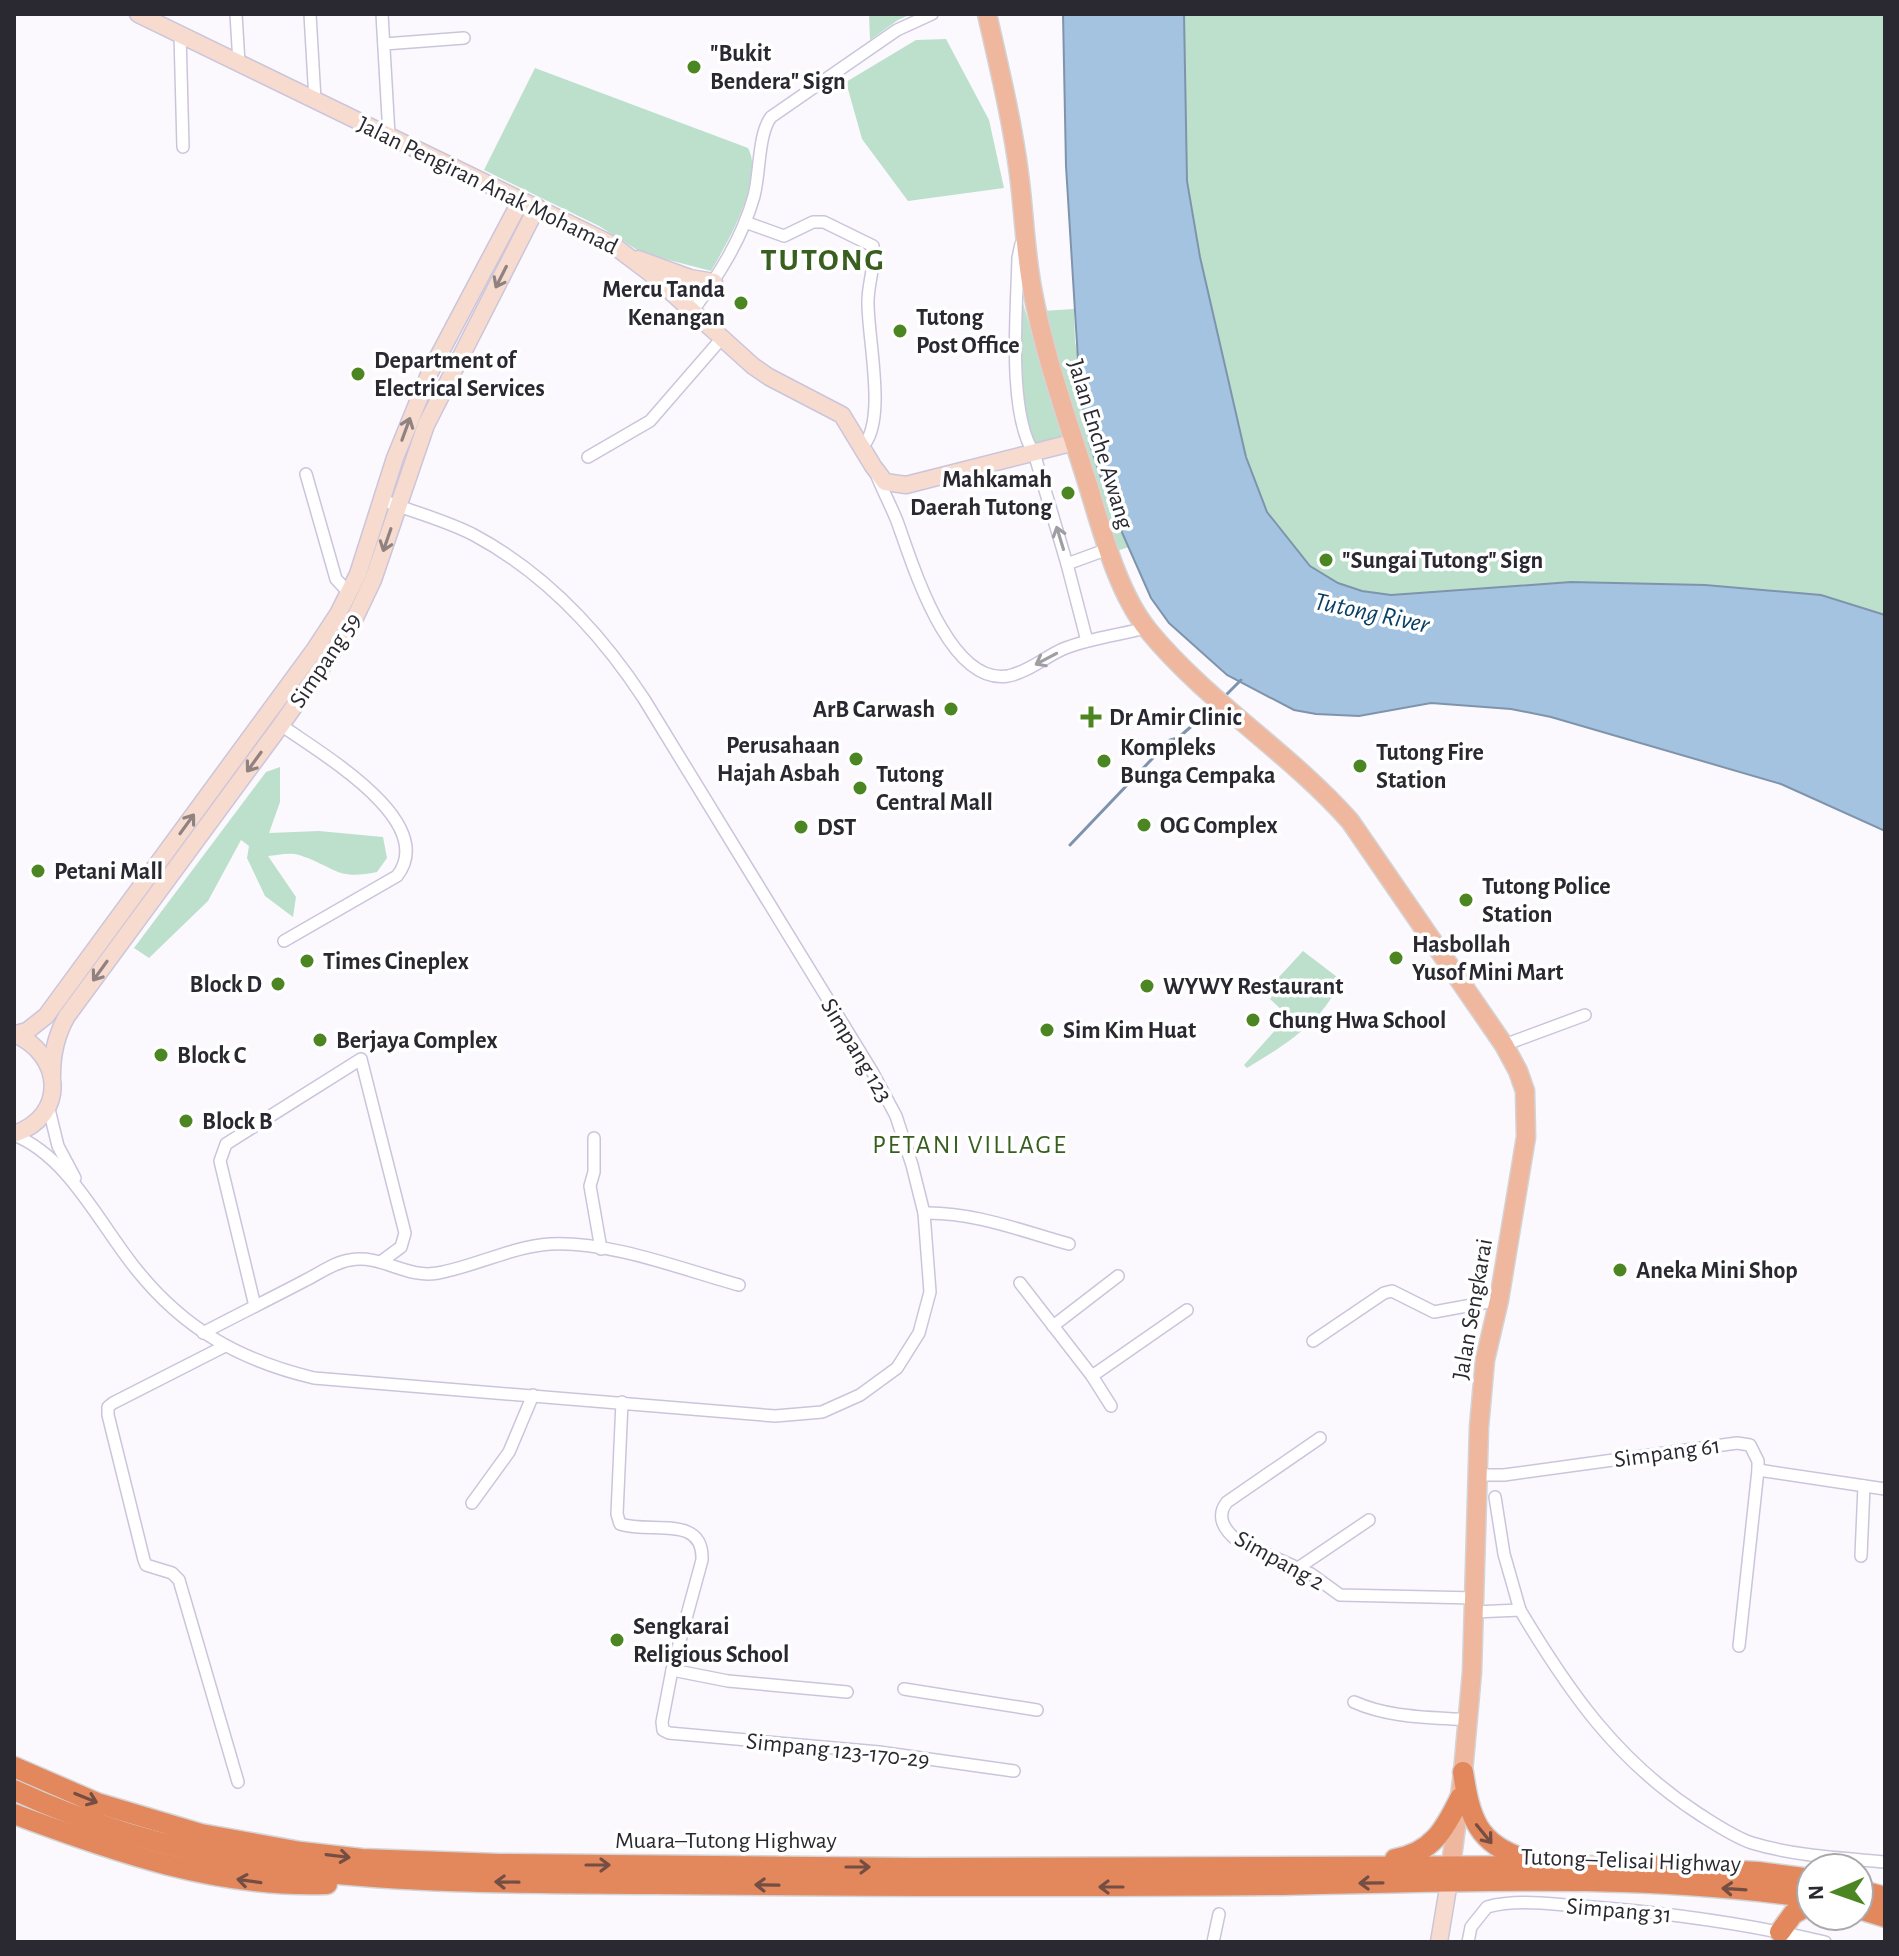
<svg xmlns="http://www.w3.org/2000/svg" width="1899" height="1956" viewBox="0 0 1899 1956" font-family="'Alegreya Sans',sans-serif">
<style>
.green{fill:#bce0cc}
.water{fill:#a3c3e0;stroke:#7f94ac;stroke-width:2}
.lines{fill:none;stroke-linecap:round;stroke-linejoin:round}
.stream{stroke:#7f94ac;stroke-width:3}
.street-casing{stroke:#cbc5dc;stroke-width:14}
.secondary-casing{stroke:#cbc5dc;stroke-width:19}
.primary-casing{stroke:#d4d4d6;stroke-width:21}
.highway-casing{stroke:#d4d4d6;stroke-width:23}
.street{stroke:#fff;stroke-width:11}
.secondary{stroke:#f7dbce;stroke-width:16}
.primary{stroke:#eeb79e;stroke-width:18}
.highway{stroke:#e3875d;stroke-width:20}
.oneway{stroke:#908280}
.oneway2{stroke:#9f9ea2}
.oneway3{stroke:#744e43}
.poi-dot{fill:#4c8623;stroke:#fff;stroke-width:3}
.labels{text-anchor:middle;stroke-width:7;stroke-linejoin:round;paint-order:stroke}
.poi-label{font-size:24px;font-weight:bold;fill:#2a2831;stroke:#fff;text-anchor:start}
.street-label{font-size:24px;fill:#2a2831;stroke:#fff}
.water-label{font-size:26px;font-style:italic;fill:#083f64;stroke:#fff}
.neighbourhood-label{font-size:26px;letter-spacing:2px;fill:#385e20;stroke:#fff}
.district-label{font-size:32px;font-weight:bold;letter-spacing:2px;fill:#385e20;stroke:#fff}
</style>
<rect width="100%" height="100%" fill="#fbf9fe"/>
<g class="green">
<polygon points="869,14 911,14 898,20 870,40"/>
<polygon points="1184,14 1885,14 1885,615 1821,595 1705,585 1571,582 1391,595 1362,591 1338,583 1310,566 1267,512 1246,457 1200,257 1187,181"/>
<polygon points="946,39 989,120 1004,188 908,201 862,139 846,82 916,40"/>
<path d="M535 68 748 148C765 178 727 244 711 271L642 253 599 226 484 170Z"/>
<polygon points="1022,300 1064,444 1032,452 1019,391"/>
<polygon points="1074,309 1075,342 1112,510 1129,547 1113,552 1042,311"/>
<path d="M280 767V802L269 833 319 831 383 837 387 858 377 872C336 881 334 866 299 855 290 852 277 855 268 856L296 897 293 917 265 896 247 858 249 846 241 840 208 901 149 958 134 948 266 772Z"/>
<path d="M1303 951 1341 980C1322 1023 1285 1045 1247 1068L1244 1065 1288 1016 1270 999 1272 996 1266 991Z"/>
</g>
<polygon class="water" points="1063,14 1184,14 1187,181 1200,257 1246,457 1267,512 1310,566 1338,583 1362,591 1391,595 1571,582 1705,585 1821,595 1885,615 1885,831 1781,784 1551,717 1511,709 1431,703 1359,716 1316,714 1294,710 1227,675 1169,623 1151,598 1112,510 1090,445 1080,392 1066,166"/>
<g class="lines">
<g class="stream">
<polyline points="1227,694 1241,680"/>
<polyline points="1070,845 1170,740 1178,738 1210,710"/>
</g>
<g class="street-casing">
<g id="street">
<polyline points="236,14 239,63"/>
<polyline points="310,14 315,100"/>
<polyline points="382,14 389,135"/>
<polyline points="180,34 183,147"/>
<polyline points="384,44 464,38"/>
<path d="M745 222 784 236 813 222H824L873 246C876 263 868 283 868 301 867 336 888 422 862 447"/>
<path d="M1021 244 1018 258C1017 308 1007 413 1034 453L1067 564 1087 641"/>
<path d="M692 312C718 276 742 239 754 196 760 174 758 134 771 117L897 30 932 14"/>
<polyline points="588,457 650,421 722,338"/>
<polyline points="306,474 336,579 349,593"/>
<path d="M877 476C883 491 891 506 897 521 912 562 948 686 1008 676 1028 672 1045 657 1063 649 1089 638 1119 635 1146 628"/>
<polyline points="1067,564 1108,549"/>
<path d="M281 725C318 752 440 821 397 876L284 941"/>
<polyline points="1504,1045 1585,1015"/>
<polyline points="48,1105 58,1146 75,1178"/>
<path d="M14 1135C69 1157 100 1225 136 1269 184 1329 239 1360 314 1378L775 1416 822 1412 860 1395 897 1368 919 1333 930 1292 924 1213 912 1165 896 1116 873 1073 644 699C600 632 545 573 474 535 445 520 413 512 382 500"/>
<polyline points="594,1138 594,1172 590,1186 601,1249"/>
<path d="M924 1213C974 1212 1022 1231 1069 1244"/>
<polyline points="1020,1283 1092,1376 1111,1406"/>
<polyline points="255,1306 220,1161 226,1144 361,1059 405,1233 401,1247 382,1261"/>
<polyline points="1053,1326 1118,1276"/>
<path d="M203 1333C237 1315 272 1298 306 1280 320 1273 335 1262 350 1260 382 1254 406 1279 438 1273 476 1266 511 1247 550 1244 610 1241 681 1269 739 1285"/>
<polyline points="1313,1341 1384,1293 1392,1291 1434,1312 1499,1300"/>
<polyline points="225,1346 113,1403 108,1407 108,1415 144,1560 146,1565 172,1573 179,1580 238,1782"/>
<polyline points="1092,1376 1187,1310"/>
<path d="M622 1402 617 1514 620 1524C651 1534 704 1514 702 1560L672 1670 662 1722 663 1730 669 1733 879 1752 1014 1771"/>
<path d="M1320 1438 1227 1502C1215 1517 1225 1531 1238 1541L1311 1574 1340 1595 1475 1598"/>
<polyline points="1758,1470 1885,1489"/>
<polyline points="1478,1475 1504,1475 1737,1443 1750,1445 1758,1461 1758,1470 1739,1646"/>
<polyline points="1495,1497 1504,1554 1520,1610"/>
<polyline points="472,1503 509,1452 533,1395"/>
<polyline points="1861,1556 1864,1486"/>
<polyline points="1298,1568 1369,1520"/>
<path d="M1474 1612 1520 1610C1569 1692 1617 1761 1699 1814 1715 1824 1734 1837 1752 1843 1795 1856 1841 1858 1885 1862"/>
<polyline points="672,1670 728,1681 847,1692"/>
<polyline points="904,1689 1037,1710"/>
<path d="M1354 1702C1390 1718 1428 1717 1468 1720"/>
<polyline points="1213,1942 1219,1914"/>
<path d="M1468 1942 1471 1927 1487 1907C1517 1899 1549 1904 1580 1906 1663 1912 1744 1923 1825 1942"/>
</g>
</g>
<g class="secondary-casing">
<g id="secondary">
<polyline points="138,14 613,245 650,273 753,366 769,377 842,415 873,466 885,482 906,485 1075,442"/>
<polyline points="638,259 690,278 714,282"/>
<path d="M14 1034C63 1054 68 1116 14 1134"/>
<polyline points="16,1034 27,1031 46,1016 315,649 338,614 358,574 395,458 430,372 521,200"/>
<path d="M52 1075C52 1053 56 1035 67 1016L281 725 352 624 373 580 426 425 537 207"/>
<polyline points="1439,1942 1449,1882"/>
</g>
</g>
<g class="primary-casing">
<path id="primary" d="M987 14C999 67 1012 120 1019 174 1024 212 1025 250 1032 288 1044 355 1068 421 1088 485 1102 531 1118 593 1148 630 1207 702 1289 752 1350 821L1504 1045 1518 1071 1525 1091 1526 1137 1499 1300 1485 1360 1479 1427 1472 1672 1463 1772 1449 1881"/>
</g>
<g class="highway-casing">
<g id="highway">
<polyline points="14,1767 97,1803 201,1834 301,1852 362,1859 499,1864 914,1868 1650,1866 1758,1872 1811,1879"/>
<path d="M1463 1772C1470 1818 1477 1844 1525 1859"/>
<path d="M14 1790C225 1888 430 1882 656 1884 862 1886 1069 1887 1275 1885 1450 1882 1638 1872 1811 1898"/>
<path d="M14 1814C115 1852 218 1888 327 1884"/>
<path d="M1395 1859C1432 1853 1445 1829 1460 1798"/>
<polyline points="1859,1890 1885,1897"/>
<polyline points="1859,1909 1885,1917"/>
<polyline points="1780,1932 1793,1914 1811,1904"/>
</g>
</g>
<use href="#street" class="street"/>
<use href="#secondary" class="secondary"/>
<use href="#primary" class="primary"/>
<use href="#highway" class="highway"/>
</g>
<defs><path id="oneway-shaft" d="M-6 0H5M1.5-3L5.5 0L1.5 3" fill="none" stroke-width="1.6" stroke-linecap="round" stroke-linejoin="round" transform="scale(2)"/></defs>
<g class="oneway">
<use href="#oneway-shaft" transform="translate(501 277) rotate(117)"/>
<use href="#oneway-shaft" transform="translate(406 429) rotate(-70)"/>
<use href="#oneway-shaft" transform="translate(387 540) rotate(109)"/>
<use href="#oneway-shaft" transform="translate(254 762) rotate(126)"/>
<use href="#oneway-shaft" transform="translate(187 824) rotate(-54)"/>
<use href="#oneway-shaft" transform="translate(100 971) rotate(126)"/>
</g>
<g class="oneway2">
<use href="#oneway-shaft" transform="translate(1060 538) rotate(-107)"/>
<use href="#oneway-shaft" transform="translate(1046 659) rotate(152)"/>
</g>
<g class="oneway3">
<use href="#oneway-shaft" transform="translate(86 1798) rotate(22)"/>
<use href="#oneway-shaft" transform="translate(1484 1834) rotate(51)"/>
<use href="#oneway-shaft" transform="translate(338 1856) rotate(7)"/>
<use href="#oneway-shaft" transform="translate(598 1865)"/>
<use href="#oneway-shaft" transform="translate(858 1867)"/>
<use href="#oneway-shaft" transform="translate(249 1881) rotate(-172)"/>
<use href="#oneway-shaft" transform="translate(507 1882) rotate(-179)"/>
<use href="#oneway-shaft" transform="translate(1371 1883) rotate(179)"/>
<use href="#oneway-shaft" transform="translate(767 1885) rotate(-179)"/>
<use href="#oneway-shaft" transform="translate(1111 1887) rotate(-180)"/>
<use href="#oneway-shaft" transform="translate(1734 1889) rotate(-176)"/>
</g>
<g class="poi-dot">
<circle cx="694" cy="67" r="8"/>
<circle cx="741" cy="303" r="8"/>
<circle cx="900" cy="331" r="8"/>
<circle cx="358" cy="374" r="8"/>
<circle cx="1068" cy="493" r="8"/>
<circle cx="1326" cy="560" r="8"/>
<circle cx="951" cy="709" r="8"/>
<path d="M1087 705h8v8h8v8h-8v8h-8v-8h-8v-8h8z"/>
<circle cx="856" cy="759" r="8"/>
<circle cx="1104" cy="761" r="8"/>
<circle cx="1360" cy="766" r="8"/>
<circle cx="860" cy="788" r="8"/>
<circle cx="1144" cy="825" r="8"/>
<circle cx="801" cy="827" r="8"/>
<circle cx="38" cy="871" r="8"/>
<circle cx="1466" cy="900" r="8"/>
<circle cx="1396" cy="958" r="8"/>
<circle cx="307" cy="961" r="8"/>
<circle cx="278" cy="984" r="8"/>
<circle cx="1147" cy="986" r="8"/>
<circle cx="1253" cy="1020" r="8"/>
<circle cx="1047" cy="1030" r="8"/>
<circle cx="320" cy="1040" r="8"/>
<circle cx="161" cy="1055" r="8"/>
<circle cx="186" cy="1121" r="8"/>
<circle cx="1620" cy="1270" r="8"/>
<circle cx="617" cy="1640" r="8"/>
</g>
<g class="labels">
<g class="poi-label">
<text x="710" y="61">"Bukit<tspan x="710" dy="28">Bendera" Sign</tspan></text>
<text x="725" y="297" text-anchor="end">Mercu Tanda<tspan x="725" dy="28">Kenangan</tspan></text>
<text x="916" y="325">Tutong<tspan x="916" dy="28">Post Office</tspan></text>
<text x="374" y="368">Department of<tspan x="374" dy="28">Electrical Services</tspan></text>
<text x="1052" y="487" text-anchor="end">Mahkamah<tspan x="1052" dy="28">Daerah Tutong</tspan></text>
<text x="1342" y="568">"Sungai Tutong" Sign</text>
<text x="935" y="717" text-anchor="end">ArB Carwash</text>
<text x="1109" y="725">Dr Amir Clinic</text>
<text x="840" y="753" text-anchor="end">Perusahaan<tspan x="840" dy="28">Hajah Asbah</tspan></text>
<text x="1120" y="755">Kompleks<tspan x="1120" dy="28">Bunga Cempaka</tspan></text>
<text x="1376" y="760">Tutong Fire<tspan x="1376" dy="28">Station</tspan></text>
<text x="876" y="782">Tutong<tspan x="876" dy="28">Central Mall</tspan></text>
<text x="1160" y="833">OG Complex</text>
<text x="817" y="835">DST</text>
<text x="54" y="879">Petani Mall</text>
<text x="1482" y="894">Tutong Police<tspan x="1482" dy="28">Station</tspan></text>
<text x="1412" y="952">Hasbollah<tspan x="1412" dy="28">Yusof Mini Mart</tspan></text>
<text x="323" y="969">Times Cineplex</text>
<text x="262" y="992" text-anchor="end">Block D</text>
<text x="1163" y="994">WYWY Restaurant</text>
<text x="1269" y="1028">Chung Hwa School</text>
<text x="1063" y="1038">Sim Kim Huat</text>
<text x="336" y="1048">Berjaya Complex</text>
<text x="177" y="1063">Block C</text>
<text x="202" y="1129">Block B</text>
<text x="1636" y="1278">Aneka Mini Shop</text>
<text x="633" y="1634">Sengkarai<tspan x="633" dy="28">Religious School</tspan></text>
</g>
<g class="street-label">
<text transform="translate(488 185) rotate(26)" y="8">Jalan Pengiran Anak Mohamad</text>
<text transform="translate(1101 444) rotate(73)" y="8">Jalan Enche Awang</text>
<text transform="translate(325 660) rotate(-56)" y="8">Simpang 59</text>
<text transform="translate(857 1050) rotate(59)" y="8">Simpang 123</text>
<text transform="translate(1472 1309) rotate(-80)" y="8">Jalan Sengkarai</text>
<text transform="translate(1667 1452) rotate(-8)" y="8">Simpang 61</text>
<text transform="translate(1280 1560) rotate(29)" y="8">Simpang 2</text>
<text transform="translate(838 1750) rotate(6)" y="8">Simpang 123-170-29</text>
<text x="726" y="1848">Muara–Tutong Highway</text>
<text transform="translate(1631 1860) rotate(2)" y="8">Tutong–Telisai Highway</text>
<text transform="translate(1619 1910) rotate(5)" y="8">Simpang 31</text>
</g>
<g class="water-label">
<text transform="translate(1372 612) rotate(12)" y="9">Tutong River</text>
</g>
<g class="neighbourhood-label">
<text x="970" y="1153">PETANI VILLAGE</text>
</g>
<g class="district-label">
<text x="823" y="270">TUTONG</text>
</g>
</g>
<rect width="1899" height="1956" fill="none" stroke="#2a2831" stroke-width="32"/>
<g transform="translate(1835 1892) rotate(268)"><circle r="38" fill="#ffffff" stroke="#aaa9ad" stroke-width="2"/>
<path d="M0-6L14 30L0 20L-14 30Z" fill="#4c8623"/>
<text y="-12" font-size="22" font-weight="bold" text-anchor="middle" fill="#2a2831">N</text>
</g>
</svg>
